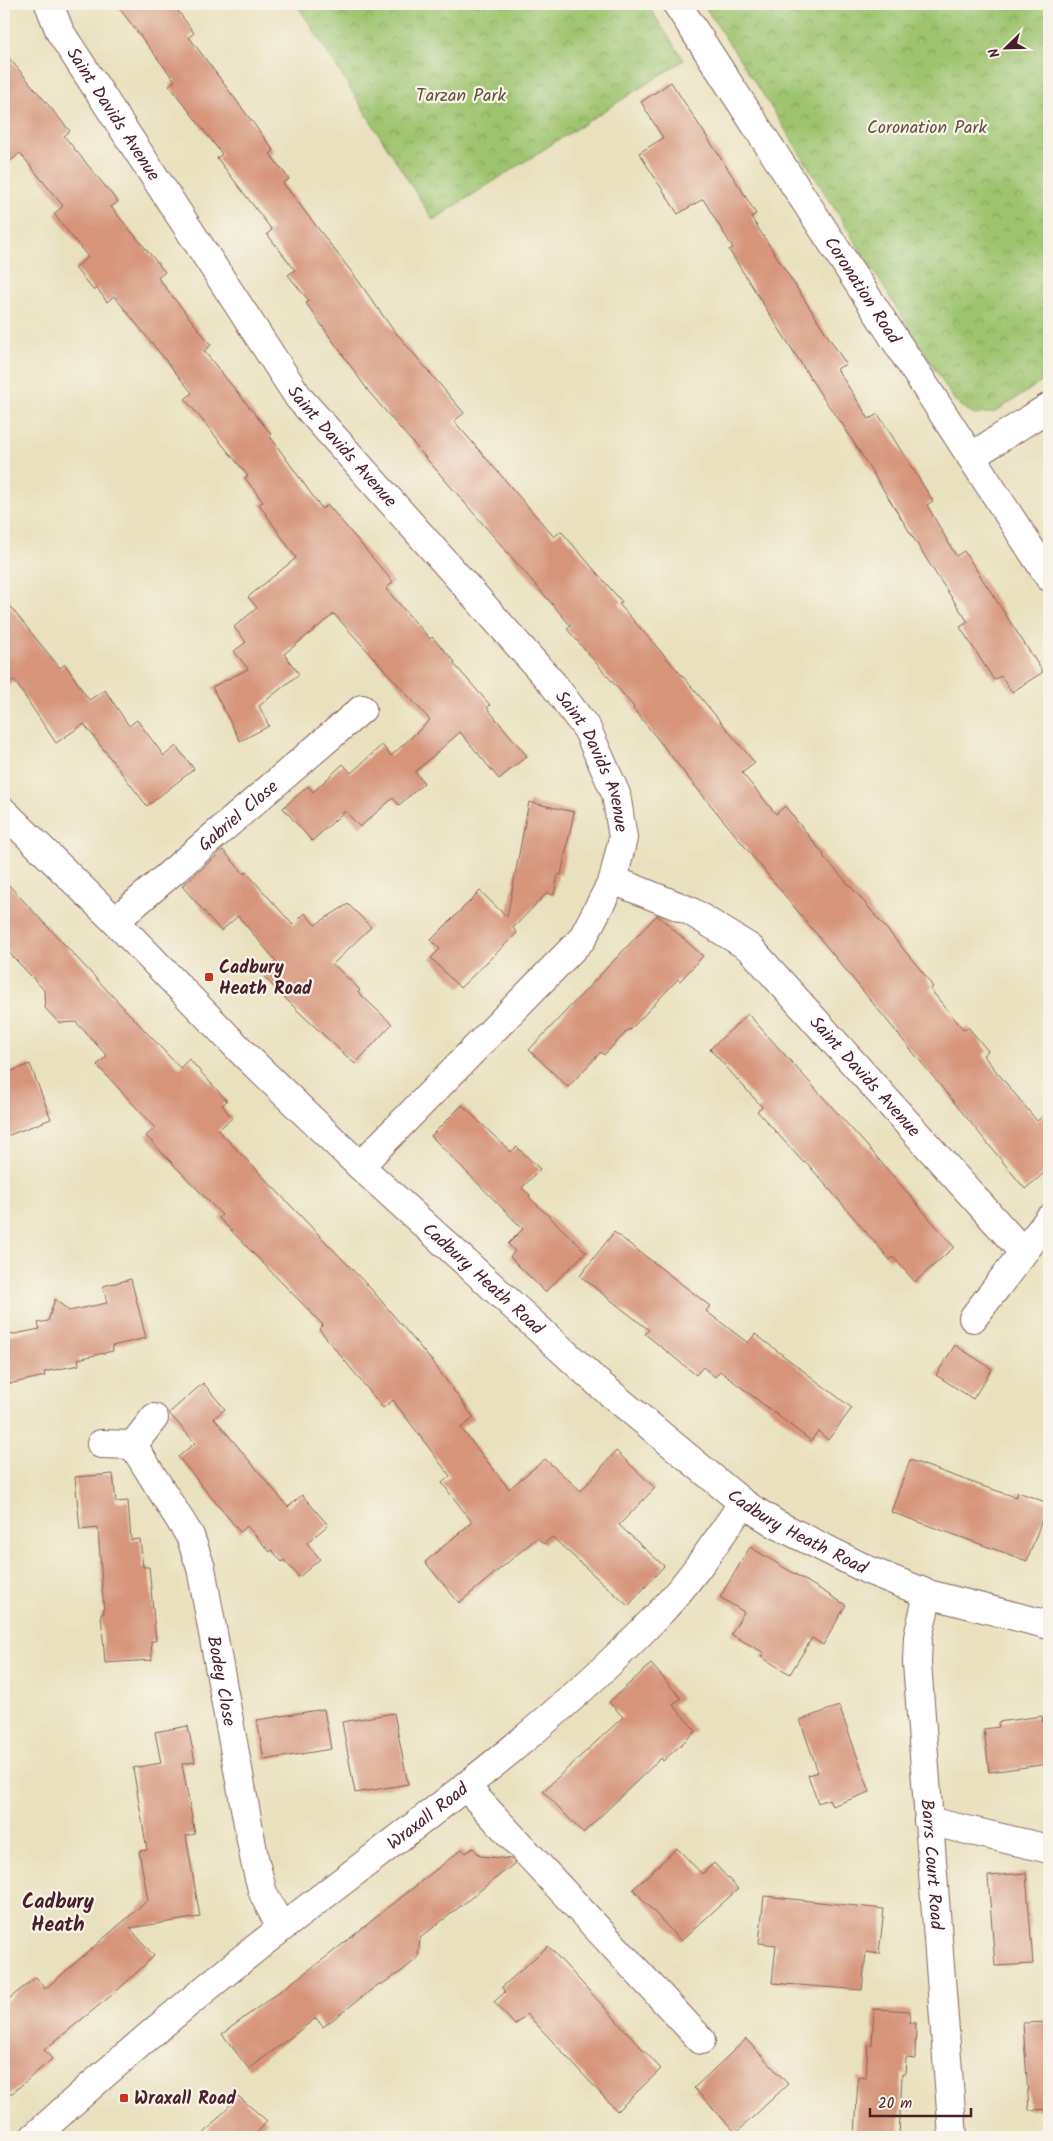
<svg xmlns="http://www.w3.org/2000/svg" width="1053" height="2141" viewBox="0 0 1053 2141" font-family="Kalam,sans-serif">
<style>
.park{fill:url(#park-crowns);stroke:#74724d}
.building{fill:#d69479}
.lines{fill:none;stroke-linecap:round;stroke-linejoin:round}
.street-casing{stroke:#82635e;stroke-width:30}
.secondary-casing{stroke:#82635e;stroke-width:30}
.street{stroke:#fff;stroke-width:28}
.secondary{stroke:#fff;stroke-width:28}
.poi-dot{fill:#c8321e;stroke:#f7f3e8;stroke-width:2}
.labels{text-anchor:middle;stroke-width:4.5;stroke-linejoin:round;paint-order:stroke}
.park-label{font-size:18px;fill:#63513f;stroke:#f7f3e8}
.street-label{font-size:18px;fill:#4a1f2b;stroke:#f7f3e8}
.poi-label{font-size:18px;font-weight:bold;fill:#4a1f2b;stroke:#f7f3e8;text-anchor:start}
.quarter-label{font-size:20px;font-weight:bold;fill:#4a1f2b;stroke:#f7f3e8}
</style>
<defs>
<pattern id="park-crowns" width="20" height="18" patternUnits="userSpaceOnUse" patternTransform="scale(1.25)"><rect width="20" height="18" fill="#9ec46f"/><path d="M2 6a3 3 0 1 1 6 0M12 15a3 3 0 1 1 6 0" fill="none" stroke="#839f5b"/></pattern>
</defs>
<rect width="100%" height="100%" fill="#f7f3e8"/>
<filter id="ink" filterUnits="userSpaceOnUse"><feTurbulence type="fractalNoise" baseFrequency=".02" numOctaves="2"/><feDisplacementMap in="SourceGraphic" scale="10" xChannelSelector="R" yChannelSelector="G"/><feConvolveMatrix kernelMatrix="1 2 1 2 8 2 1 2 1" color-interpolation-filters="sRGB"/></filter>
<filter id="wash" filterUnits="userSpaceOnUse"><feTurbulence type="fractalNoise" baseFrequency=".0096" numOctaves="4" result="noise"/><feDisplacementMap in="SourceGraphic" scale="20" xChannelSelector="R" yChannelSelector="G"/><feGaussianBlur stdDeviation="1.12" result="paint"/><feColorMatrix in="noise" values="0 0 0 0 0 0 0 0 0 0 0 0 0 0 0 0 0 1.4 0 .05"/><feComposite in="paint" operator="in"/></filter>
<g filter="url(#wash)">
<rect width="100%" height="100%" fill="#e9e1bd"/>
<g class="park">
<polygon points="297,4 647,4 684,60 433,220"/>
<polygon points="703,4 1049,4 1049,377 995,412 974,415 955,401 766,99"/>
</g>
<g id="blocks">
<g class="building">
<polygon points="116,4 173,4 194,33 189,37 274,151 270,154 289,179 283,183 357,279 391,327 464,413 454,421 554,537 561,531 622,602 619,604 686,680 755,763 742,773 776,814 785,806 824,855 823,856 860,897 924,974 933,987 930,989 964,1030 968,1027 988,1051 983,1055 1037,1121 1049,1111 1049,1169 1025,1189 687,776 633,708 634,707 567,629 571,626 369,392 306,303 309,301 288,275 295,270 267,234 272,230 217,158 222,154 169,85 175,81"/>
<polygon points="4,52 70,131 64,136 118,202 111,207 165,272 158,278 211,345 204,351 271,434 269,435 322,509 328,505 393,582 386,589 430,639 432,637 455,662 454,664 490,705 487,708 527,756 499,779 460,732 415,772 424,783 399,805 393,798 360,827 345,811 312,841 283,808 308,786 313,792 343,764 351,773 382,745 391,756 430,720 334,614 284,654 299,674 259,706 269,726 240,741 212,687 248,669 234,651 246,642 234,627 257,608 248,597 296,558 259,504 263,502 245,478 248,476 185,399 192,393 114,296 107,302 97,288 94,291 75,268 88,257 54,214 63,206 20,153 4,167"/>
<polygon points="671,82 741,189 756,214 751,217 846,364 837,369 869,419 878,414 933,501 927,505 956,556 964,551 1043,672 1012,692 1001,676 994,680 960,627 968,622 934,571 843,425 823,398 729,250 733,248 703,199 678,214 639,153 663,138 641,102"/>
<polygon points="4,599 60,668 65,664 89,700 105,690 129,726 137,720 164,756 176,746 194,769 147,806 84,724 56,743 14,680 4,689"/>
<polygon points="529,802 574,812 561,875 558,874 554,895 547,893 513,928 517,933 460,988 431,958 440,949 431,940 480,891 507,917"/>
<polygon points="223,850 244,874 246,872 293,925 305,913 315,925 348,904 371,927 333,964 360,990 358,992 392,1024 355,1064 300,1013 262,975 276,961 238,916 221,931 182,886"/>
<polygon points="4,880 180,1068 189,1059 227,1101 222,1105 232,1118 218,1130 372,1290 431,1360 474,1418 461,1428 509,1489 545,1459 581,1491 616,1451 655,1488 619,1525 664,1566 628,1606 552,1537 544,1544 537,1538 459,1603 425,1562 472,1522 442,1483 450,1476 393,1400 383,1408 319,1329 323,1325 219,1218 222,1215 146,1136 155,1128 97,1065 107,1056 76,1022 59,1023 45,1008 44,990 4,947"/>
<polygon points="657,915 703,956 680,981 678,979 630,1030 629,1029 604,1055 601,1052 568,1087 529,1050"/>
<polygon points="748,1014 868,1147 954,1247 915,1282 893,1257 890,1260 806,1162 804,1163 757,1111 762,1107 710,1049"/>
<polygon points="30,1064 51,1119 4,1137 4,1074"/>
<polygon points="462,1105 511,1152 517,1147 540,1169 522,1188 530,1195 529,1197 586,1252 545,1292 510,1257 515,1251 508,1244 523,1229 431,1136"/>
<polygon points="614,1232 710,1306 706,1311 748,1343 755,1334 852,1408 828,1440 818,1431 811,1441 720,1371 715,1377 703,1367 696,1375 645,1334 649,1330 580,1276"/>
<polygon points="131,1279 146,1338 112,1346 113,1351 78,1359 79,1365 44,1372 45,1376 4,1385 4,1336 40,1329 38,1323 48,1321 55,1299 69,1311 107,1303 103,1286"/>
<polygon points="955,1345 992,1369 973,1399 936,1375"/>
<polygon points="203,1383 225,1409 214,1418 288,1507 302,1495 328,1525 307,1543 320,1559 299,1577 284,1560 282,1562 272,1550 270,1552 247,1526 240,1532 178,1457 195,1443 169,1413"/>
<polygon points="910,1460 985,1487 1016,1497 1018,1492 1048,1503 1027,1561 891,1512"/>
<polygon points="113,1474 116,1502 128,1501 131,1540 140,1539 143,1567 149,1567 156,1641 151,1641 152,1660 105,1663 101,1613 104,1613 98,1528 80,1530 75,1477"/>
<polygon points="750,1547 846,1605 823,1645 812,1638 790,1674 761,1657 764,1653 731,1634 744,1612 720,1597"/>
<polygon points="651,1664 681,1698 673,1705 696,1731 663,1761 661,1758 583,1833 543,1791 623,1717 609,1702"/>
<polygon points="839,1706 870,1792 832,1806 829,1799 818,1803 808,1775 818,1772 800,1720"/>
<polygon points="324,1709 331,1749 264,1760 257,1720"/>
<polygon points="394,1713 408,1784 355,1793 342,1722"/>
<polygon points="1042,1716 1043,1722 1049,1721 1049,1764 989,1772 984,1729 999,1727 998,1722"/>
<polygon points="188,1726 195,1762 182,1764 195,1834 186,1836 200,1917 130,1928 154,1956 118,1990 44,2050 52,2059 4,2100 4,2003 36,1977 45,1989 148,1900 139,1851 147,1850 133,1768 161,1763 155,1732"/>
<polygon points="473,1848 480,1856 511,1859 515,1863 420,1938 418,1958 402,1971 382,1984 379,1984 323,2027 316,2018 249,2069 222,2034 325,1958 462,1849 466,1853"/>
<polygon points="677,1848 702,1874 714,1863 738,1889 681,1941 633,1889"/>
<polygon points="1026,1873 1033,1964 995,1966 988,1876"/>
<polygon points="764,1896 884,1909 879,1954 866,1952 862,1990 772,1983 776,1945 759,1943"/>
<polygon points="548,1946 661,2069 617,2111 527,2014 515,2025 494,2002 505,1992 502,1987"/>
<polygon points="874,2009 910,2011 909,2023 916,2023 915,2059 906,2058 905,2074 902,2074 899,2137 855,2137 858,2077 866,2078 868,2045 872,2045"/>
<polygon points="1049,2022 1049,2109 1029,2110 1023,2023"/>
<polygon points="746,2039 788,2084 736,2133 694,2088"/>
<polygon points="238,2096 267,2121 254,2137 201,2137"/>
</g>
</g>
</g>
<g filter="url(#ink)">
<use href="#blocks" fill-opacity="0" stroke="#82635e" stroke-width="1"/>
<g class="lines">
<g class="street-casing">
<g id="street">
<path id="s1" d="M49 4 60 32 299 398 553 684 587 729 616 794 623 838 613 880 582 939 360 1166"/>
<path id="s2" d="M677 4 1049 577"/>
<polyline points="972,456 1049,407"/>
<path id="s3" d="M613 880 690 911 750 948 1023 1252"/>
<path id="s4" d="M115 921 362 709"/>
<polyline points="973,1318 1049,1219"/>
<polyline points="101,1444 133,1445 154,1418"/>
<path id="s5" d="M133 1445 190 1536 201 1568 255 1862 263 1893 281 1928"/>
<path id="s6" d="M928 1594 918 1637 917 1663 953 2137"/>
<polyline points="465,1786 701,2040"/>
<polyline points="928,1821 1049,1849"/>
<path id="s7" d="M34 2137C114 2064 198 1993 283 1927 410 1828 544 1734 656 1617 689 1583 716 1542 743 1503"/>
</g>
</g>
<g class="secondary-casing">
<g id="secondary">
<path id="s8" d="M4 812 115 921 246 1056 360 1166 598 1383 743 1503 776 1524 868 1570 928 1594 1049 1625"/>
</g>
</g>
<use href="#street" class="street"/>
<use href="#secondary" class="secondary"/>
</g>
</g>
<g class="poi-dot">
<rect x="204" y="972" width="10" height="10" rx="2.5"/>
<rect x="119" y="2093" width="10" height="10" rx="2.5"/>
</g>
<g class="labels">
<g class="park-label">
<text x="461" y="101">Tarzan Park</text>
<text x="927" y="133">Coronation Park</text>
</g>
<g class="street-label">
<text dy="6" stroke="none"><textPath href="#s1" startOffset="128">Saint Davids Avenue</textPath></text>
<text dy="6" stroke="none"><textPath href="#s2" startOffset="341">Coronation Road</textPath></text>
<text dy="6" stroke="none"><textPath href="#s1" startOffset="532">Saint Davids Avenue</textPath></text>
<text dy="6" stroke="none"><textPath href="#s1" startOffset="938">Saint Davids Avenue</textPath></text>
<text dy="6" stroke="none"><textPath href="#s4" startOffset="162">Gabriel Close</textPath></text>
<text dy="6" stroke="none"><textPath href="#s3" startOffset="326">Saint Davids Avenue</textPath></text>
<text dy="6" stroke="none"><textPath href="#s8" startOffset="669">Cadbury Heath Road</textPath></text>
<text dy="6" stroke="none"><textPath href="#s8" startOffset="1074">Cadbury Heath Road</textPath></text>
<text dy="6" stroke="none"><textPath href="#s5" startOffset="256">Bodey Close</textPath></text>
<text dy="6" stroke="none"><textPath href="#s7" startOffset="508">Wraxall Road</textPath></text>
<text dy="6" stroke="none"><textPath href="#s6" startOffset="272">Barrs Court Road</textPath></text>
</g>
<g class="poi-label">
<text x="219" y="973">Cadbury<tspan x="219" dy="21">Heath Road</tspan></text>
<text x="134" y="2104">Wraxall Road</text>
</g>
<g class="quarter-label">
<text x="58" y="1908">Cadbury<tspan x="58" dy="23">Heath</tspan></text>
</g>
</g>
<rect width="1053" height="2141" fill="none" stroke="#f7f3e8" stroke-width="20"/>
<g transform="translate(1006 48) rotate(247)" stroke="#f7f3e8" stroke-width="4" paint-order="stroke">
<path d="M0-4L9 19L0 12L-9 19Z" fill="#4a1f2b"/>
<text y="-8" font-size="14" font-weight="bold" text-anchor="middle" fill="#4a1f2b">N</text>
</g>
<path d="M870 2108v8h101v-8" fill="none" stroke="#4a1f2b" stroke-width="2.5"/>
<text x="878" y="2108" font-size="15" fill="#4a1f2b" stroke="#f7f3e8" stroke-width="4" paint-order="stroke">20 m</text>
</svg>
